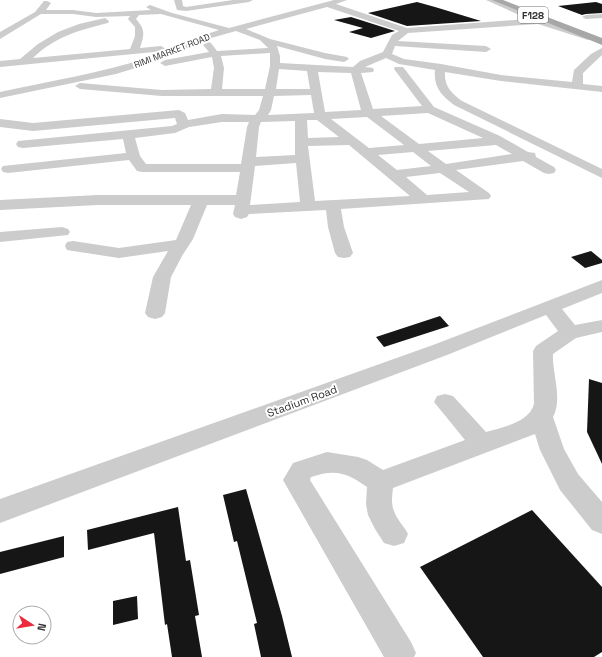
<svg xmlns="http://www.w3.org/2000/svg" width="602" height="657" viewBox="0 0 602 657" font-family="'Space Grotesk',sans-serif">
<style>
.building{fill:#161616}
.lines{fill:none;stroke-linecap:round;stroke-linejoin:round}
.minor{fill:#ccc;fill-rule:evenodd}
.major{fill:#a7a7a7;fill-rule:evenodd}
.labels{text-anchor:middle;stroke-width:4;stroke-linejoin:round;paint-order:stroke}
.far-street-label{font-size:9px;fill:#2f2f2f;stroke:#fff}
.shield{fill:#fff;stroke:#6d6d6d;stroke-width:1}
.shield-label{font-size:10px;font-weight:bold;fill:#2f2f2f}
.street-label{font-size:11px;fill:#2f2f2f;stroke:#fff}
</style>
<rect width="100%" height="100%" fill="#fff"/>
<g class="building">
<polygon points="417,2 435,7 481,21 407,26 368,13"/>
<polygon points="596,2 602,4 602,13 586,14 582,15 558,6"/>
<polygon points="351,17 395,31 371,38 349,32 363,28 334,20"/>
<polygon points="591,251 602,260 602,263 585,268 571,257"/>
<polygon points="440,316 449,326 384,347 376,337"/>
<polygon points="589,379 602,383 602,464 587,432"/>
<polygon points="246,489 282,616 292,657 261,657 254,624 257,623 237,541 234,542 223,495"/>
<polygon points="178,507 186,561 190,560 199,615 195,616 202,657 172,657 167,624 165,625 154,533 88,550 87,530"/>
<polygon points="532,510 602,587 602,652 594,657 483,657 420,567"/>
<polygon points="64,536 64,557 0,574 0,552"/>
<polygon points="137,596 138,619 113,625 113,601"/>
</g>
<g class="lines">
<g class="minor">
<polygon points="174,0 182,0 183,6 186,7 233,0 253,0 249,2 186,11 177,10"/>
<path d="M334 0H347L336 4 407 28 528 19 486 0H496L553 24 591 35 592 37 588 40 538 24 408 33 398 41 486 46 491 49 486 52 395 46 392 54 404 59 441 64 501 75 572 82 574 70 591 54 602 48V55L583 73V84L602 86V92L501 81 445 72C444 86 451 93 462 101L602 169V178L454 105C442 96 433 87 435 70L399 64 386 58 365 67 373 68 374 70 373 72 361 73 373 109 422 106 394 69 395 67H403L434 107 500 136 528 152 535 153 536 157 554 167 556 170 554 173 549 174 544 173 523 161 456 170 489 193 491 196 489 199 341 209 344 227 353 253 350 257 344 258 338 257 335 253 328 227 326 210 249 214 247 217 241 219 235 217 233 214 235 205H207L193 239 182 256 171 277 165 313 162 317 155 319 148 317 145 313 153 277 168 251 119 258 73 251 67 250 65 246 67 242 73 241 119 248 176 240 191 205H98L0 210V200L98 195H236L240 172H142L137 171 129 160 8 173 3 172 1 169 3 166 126 153 123 139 23 148 18 147 16 144 18 141 172 126 177 124 175 118 33 131 0 127V119L33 123 179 110 185 113 188 120 222 114 255 115 259 110 263 96H162L80 89 75 86 80 83 162 90 211 89 214 68 212 57 165 66 160 63 165 60 209 52 203 45 208 42 211 43 217 51 268 48 260 40 236 31 211 38 158 61 116 74 0 98V92C50 81 101 73 150 57 173 50 195 37 219 30L161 14 139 15 136 19C146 30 144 35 140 48L161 46 166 49 164 51 0 67V61L20 59 38 44 58 32 79 24 105 18 109 21 108 23C80 30 54 37 33 58L130 49 135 36V27L128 19 130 16 96 17 73 14H41L0 39V32L35 12 44 1H47L51 3 46 10H73L96 13 151 10 146 7 150 5 172 13 229 28ZM327 7 399 31 392 35 383 52 360 61 353 67 280 63V56L277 46 325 59 344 62 349 59 347 57 325 53 270 39 246 29ZM270 53V66L265 89H222L224 68 221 56ZM279 69 307 71 310 89H276ZM318 72 351 73 361 110 325 112ZM311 95 314 113 268 115 271 110 274 96ZM428 113 483 138 419 144 381 116ZM367 117 404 145 369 148 331 119ZM307 120H317L339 137 308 138ZM295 121V155L256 157 259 127 261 122ZM222 122H249L247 127 241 164H146L140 156 135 138 175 133 189 127ZM349 145 410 196 315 201 308 146ZM496 145 512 154 446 164 428 151ZM413 152 431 166 397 170 378 155ZM296 163 300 202 250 205 255 166ZM440 173 469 192 427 195 406 177Z"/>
<polygon points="602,14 602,18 586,19 582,17 586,15"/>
<polygon points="62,227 68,229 70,232 68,235 0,242 0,232"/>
<path d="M602 280V293L562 309 575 325 602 320V332L576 338 553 354C552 374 563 398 553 417L564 449 578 474 602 502V534L592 530 560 490 540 450 535 434 393 488C392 496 391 504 394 511 397 520 404 526 408 534L404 543 394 546 384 543 375 529 368 515 366 504 367 487C346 472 335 469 311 477L310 480 411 642 416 653 414 657H384L283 480 293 463 327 452 358 457 367 460 383 470 465 440 434 402 437 396 445 394 453 396 486 432C502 427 529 423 534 404L533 351 536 346 558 331 546 315 447 355 0 523V499L433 345Z"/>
</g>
<polygon class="major" points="492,0 503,0 602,38 602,45"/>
</g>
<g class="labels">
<g class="far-street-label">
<text transform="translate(172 51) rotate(-21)" y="3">RIMI MARKET ROAD</text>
</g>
<rect class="shield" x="518" y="7" width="30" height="16" rx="3"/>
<g class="shield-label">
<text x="533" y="19">F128</text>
</g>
<g class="street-label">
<text transform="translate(302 401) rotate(-20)" y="4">Stadium Road</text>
</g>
</g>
<g transform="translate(32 625) rotate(102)"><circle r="19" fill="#ffffff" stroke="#acacac"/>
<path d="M0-3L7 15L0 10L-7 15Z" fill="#eb2c3f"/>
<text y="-6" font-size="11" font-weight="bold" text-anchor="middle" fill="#2f2f2f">N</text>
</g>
</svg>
